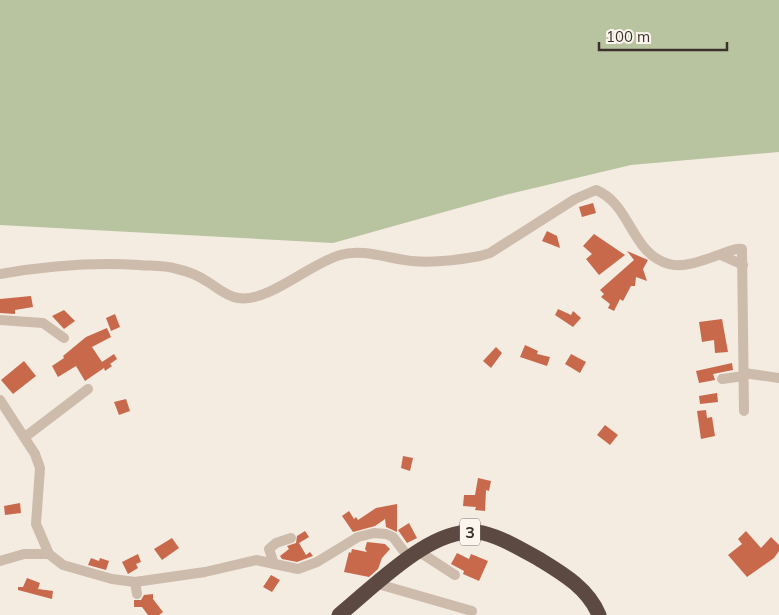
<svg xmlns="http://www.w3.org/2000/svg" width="779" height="615" viewBox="0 0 779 615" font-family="Mulish,sans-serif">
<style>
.green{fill:#b8c4a0}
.building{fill:#c8694b}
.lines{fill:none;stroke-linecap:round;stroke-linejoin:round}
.minor{stroke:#cdbbac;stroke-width:10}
.highway{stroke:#5c4a42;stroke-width:15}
.labels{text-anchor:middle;stroke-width:5;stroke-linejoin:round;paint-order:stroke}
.shield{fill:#fbf5ee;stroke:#756b66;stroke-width:1}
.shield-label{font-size:16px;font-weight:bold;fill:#3b302b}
</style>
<rect width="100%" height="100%" fill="#f4ebe1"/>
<polygon class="green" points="0,0 779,0 779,152 631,165 505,195 333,243 0,225"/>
<g class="building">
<polygon points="593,203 596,213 582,217 579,207"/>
<polygon points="547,231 557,236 560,248 542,241"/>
<polygon points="594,234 625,255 599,275 586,259 592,254 583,246"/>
<polygon points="627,251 648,260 643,269 647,281 636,277 635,286 631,286 623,301 620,299 614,311 608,308 610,304 601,297 604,294 600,290 634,260"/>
<polygon points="31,296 33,307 15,310 15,314 0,313 0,299"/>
<polygon points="558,309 571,315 573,311 581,318 573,327 555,315"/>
<polygon points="64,310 75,321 64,329 52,316"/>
<polygon points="115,314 120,327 111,331 106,318"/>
<polygon points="722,319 728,352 715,353 714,340 702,342 699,322"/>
<polygon points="107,328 111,337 92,347 102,362 114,354 117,359 110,364 112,366 105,371 104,368 85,381 76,366 58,377 52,366 64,358 63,356 86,337"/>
<polygon points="525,345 538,351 537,354 550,357 547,366 520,357"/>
<polygon points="496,347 502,353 491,368 483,361"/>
<polygon points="571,354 586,362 580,373 565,364"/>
<polygon points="24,361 36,376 13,394 1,380"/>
<polygon points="732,363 733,370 713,374 715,380 699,383 696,371"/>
<polygon points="717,393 718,402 700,404 699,396"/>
<polygon points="126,399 130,411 119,415 114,402"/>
<polygon points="706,410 707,418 712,417 715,436 701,439 697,411"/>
<polygon points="605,425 618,435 610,445 597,435"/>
<polygon points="403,456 413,458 410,471 401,468"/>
<polygon points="478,478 491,481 489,491 486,490 485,511 475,510 476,507 463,506 464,495 475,495"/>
<polygon points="20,503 21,513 5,515 4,506"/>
<polygon points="397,504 397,532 386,527 385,519 375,526 353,532 342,516 349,511 354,519 356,517 358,520 376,508"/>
<polygon points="409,523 417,538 407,543 398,530"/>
<polygon points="305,531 309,537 299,543 306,555 310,552 313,556 297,562 282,559 280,556 289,549 287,546 296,543 297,536"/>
<polygon points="746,531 761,548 771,537 779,545 779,551 774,558 747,577 728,555 742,544 738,539"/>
<polygon points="172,538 179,548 162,560 154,549"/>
<polygon points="367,542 385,544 390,549 382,558 378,569 369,577 344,572 349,552 351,553 352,549 367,552 365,549"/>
<polygon points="457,553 469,559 471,554 488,561 479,581 463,574 464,571 451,564"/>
<polygon points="138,554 141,562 136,564 138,568 128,574 122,562"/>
<polygon points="91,558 99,561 100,558 109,561 106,570 88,565"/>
<polygon points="271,575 280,580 272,592 263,587"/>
<polygon points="27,578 40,583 38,589 53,591 52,599 18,590 18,587 23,587"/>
<polygon points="153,594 153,599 163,612 159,615 148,615 142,607 134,607 134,600 141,600 144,595"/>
</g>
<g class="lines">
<g class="minor">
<polyline points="721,255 743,265"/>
<path d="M0 274C46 266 92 262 139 265 151 266 165 265 177 269 187 271 199 276 208 282 218 288 226 296 238 298 268 303 309 264 340 255 362 248 390 259 412 261 433 263 458 260 480 256L490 253 575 199 596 190C631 204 631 254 669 264 692 271 734 245 742 249L744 411"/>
<polyline points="0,320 43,323 64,338"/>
<polyline points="744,373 779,378"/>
<polyline points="722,379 744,376"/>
<polyline points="0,400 35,454 40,468 36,524 49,554 63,565 112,579 135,582 205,572 256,560 298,569 317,562 358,537 374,533 386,534 393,537 409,558"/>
<polyline points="25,437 88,389"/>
<polyline points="418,551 455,575"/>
<polyline points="0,561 24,554 49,554"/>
<polyline points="274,564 269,549 276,543 291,538"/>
<polyline points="135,582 137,594"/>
<polyline points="378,584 472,611"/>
</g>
<path class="highway" d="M339 615C375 586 435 522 483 533 503 538 521 549 539 559 562 573 588 588 599 615"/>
</g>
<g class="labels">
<rect class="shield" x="460" y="518.5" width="20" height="27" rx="4"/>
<g class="shield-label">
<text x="470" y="538">3</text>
</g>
</g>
<path d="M599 42v8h128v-8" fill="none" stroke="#3b302b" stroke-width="2.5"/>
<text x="606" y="42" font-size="15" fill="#3b302b" stroke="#fbf5ee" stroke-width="4" paint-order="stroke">100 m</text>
</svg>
